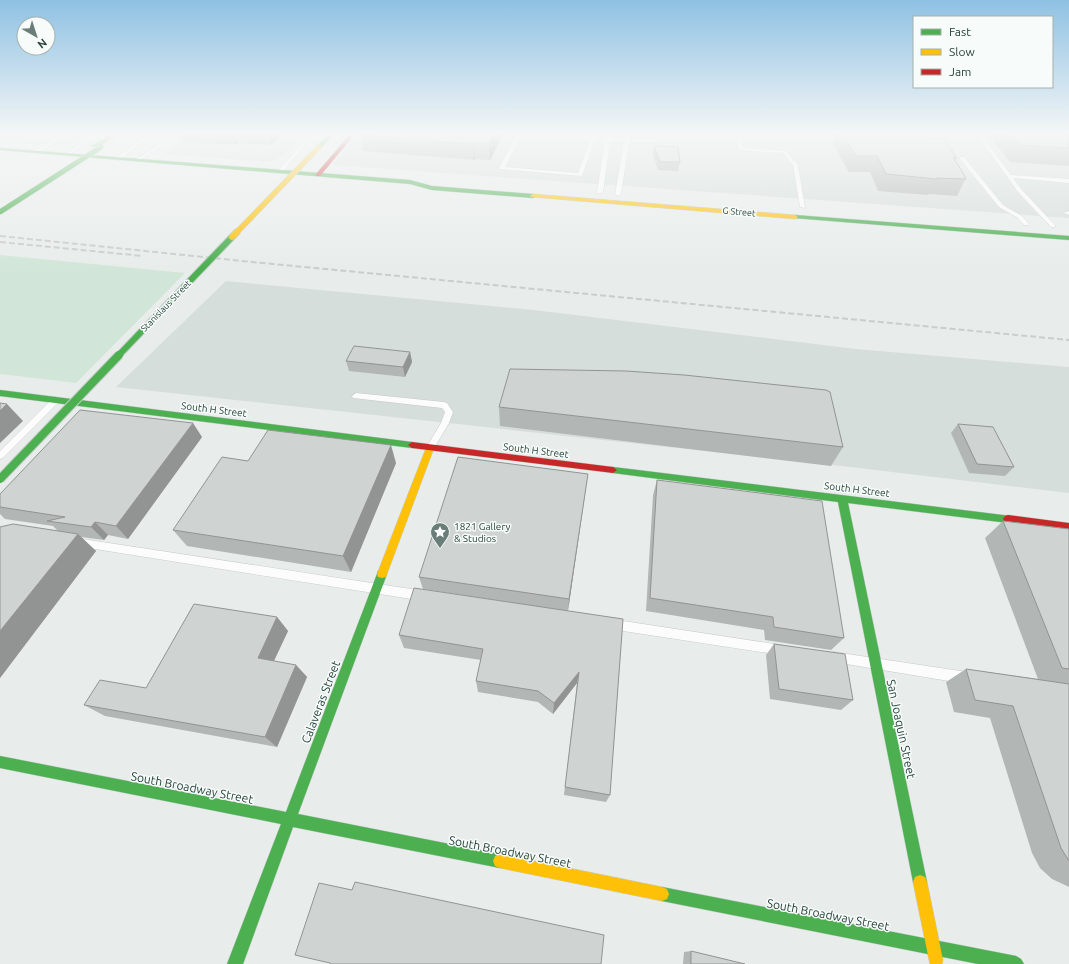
<svg xmlns="http://www.w3.org/2000/svg" width="1069" height="964" viewBox="0 0 1069 964" font-family="Ubuntu,sans-serif">
<style>
.built{fill:#d6dedb}
.green{fill:#d1e6d8}
.lines{fill:none;stroke-linecap:round;stroke-linejoin:round}
.lane-casing{stroke:#c5cac8;stroke-width:1}
.fast-casing{stroke:#c3cbc8;stroke-width:1}
.slow-casing{stroke:#c3cbc8;stroke-width:1}
.jam-casing{stroke:#c3cbc8;stroke-width:1}
.lane{fill:#fcfcfc;fill-rule:evenodd}
.fast{fill:#4caf50;fill-rule:evenodd}
.slow{fill:#ffc107;fill-rule:evenodd}
.jam{fill:#c62828;fill-rule:evenodd}
.rail{stroke:#c9cdcc;stroke-width:2;stroke-dasharray:6 3;stroke-linecap:butt}
.fast-bridge-far2-casing{stroke:#c3cbc8;stroke-width:6;stroke-linecap:butt}
.fast-bridge-far1-casing{stroke:#c3cbc8;stroke-width:8;stroke-linecap:butt}
.fast-bridge-casing{stroke:#c3cbc8;stroke-width:10;stroke-linecap:butt}
.slow-bridge-far1-casing{stroke:#c3cbc8;stroke-width:6;stroke-linecap:butt}
.slow-bridge-casing{stroke:#c3cbc8;stroke-width:8;stroke-linecap:butt}
.fast-bridge-far2{stroke:#4caf50;stroke-width:5}
.fast-bridge-far1{stroke:#4caf50;stroke-width:6}
.fast-bridge{stroke:#4caf50;stroke-width:8}
.slow-bridge-far1{stroke:#ffc107;stroke-width:5}
.slow-bridge{stroke:#ffc107;stroke-width:6}
.wall{fill:#b2b6b5}
.shaded-wall{fill:#919493}
.building{fill:#cfd4d2;stroke:#919493}
.labels{text-anchor:middle;stroke-width:3;stroke-linejoin:round;paint-order:stroke}
.far-street-label{font-size:9px;fill:#24423a;stroke:#f7fbf9}
.street-label{font-size:10px;fill:#24423a;stroke:#f7fbf9}
.poi-label{font-size:10px;fill:#24423a;stroke:#f7fbf9;text-anchor:start}
.near-street-label{font-size:12px;fill:#24423a;stroke:#f7fbf9}
</style>
<rect width="100%" height="100%" fill="#e8edeb"/>
<g class="built">
<polygon points="0,133 94,133 72,144 61,146 0,140"/>
<polygon points="191,133 293,133 297,137 297,141 282,157 269,162 163,154"/>
<polygon points="359,133 1069,133 1069,218 332,165"/>
<polygon points="226,281 534,310 856,349 1069,367 1069,493 833,465 116,387"/>
</g>
<polygon class="green" points="0,255 185,273 76,383 0,374"/>
<g class="lines">
<g class="lane-casing">
<g id="lane">
<polygon points="65,133 70,133 37,153 35,153 35,151 55,139 0,136 0,134 59,137"/>
<polygon points="98,133 103,133 67,156 63,155"/>
<polygon points="149,133 154,133 120,160 116,160 116,158"/>
<polygon points="175,133 180,133 139,161 135,160"/>
<polygon points="306,133 311,133 313,135 282,173 278,173 278,171 308,137"/>
<path d="M518 133H540L606 138 607 133H611V138L625 139 626 133H630L629 139 654 140V133H658V141L656 142H629L621 194 618 196 615 194 624 141H610L603 192 600 194 597 192 605 141 595 140 582 176 500 169 499 168ZM522 134 590 140 578 173 505 167Z"/>
<polygon points="736,133 740,133 743,148 786,151 798,165 805,208 800,207 793,165 783,153 739,150"/>
<polygon points="748,133 845,139 847,140 845,141 782,138"/>
<polygon points="918,133 922,133 928,145 924,145"/>
<polygon points="976,133 980,133 1011,175 1069,179 1069,183 1013,178 1022,190 1055,225 1055,227 1051,227 1018,192"/>
<polygon points="960,157 964,157 1003,205 1022,216 1029,224 1028,225 1024,225 1018,218 999,207 960,159"/>
<polygon points="1069,211 1069,215 1064,213 1065,212"/>
<polygon points="356,393 444,402 447,403 453,412 449,423 433,450 430,451 426,448 441,423 445,412 442,408 353,398 352,396"/>
<polygon points="56,397 60,400 59,402 3,458 0,459 0,451 53,398"/>
<polygon points="76,538 424,591 428,593 429,596 428,599 424,601 76,546 73,545 71,542 73,539"/>
<polygon points="610,619 781,645 785,646 787,650 785,654 781,655 610,629 606,628 605,624 606,620"/>
<polygon points="834,652 967,672 971,674 973,678 971,682 967,684 834,662 830,661 828,657 830,653"/>
</g>
</g>
<g class="fast-casing">
<g id="fast">
<path d="M114 133H119C113 138 98 150 91 146Z"/>
<polygon points="330,133 335,133 321,148 317,148 317,146"/>
<polygon points="0,148 410,180 432,186 533,194 536,196 533,198 432,190 410,184 0,150"/>
<polygon points="795,215 1069,236 1069,240 793,218 793,216"/>
<polygon points="0,390 412,442 416,445 412,448 0,396"/>
<polygon points="613,467 1011,516 1013,519 1011,522 1008,523 848,503 927,882 925,887 920,889 915,887 913,882 838,502 613,473 609,470"/>
<polygon points="382,570 386,571 387,574 298,814 500,854 505,856 507,861 505,866 500,868 293,827 243,964 227,964 281,824 0,768 0,756 286,812 377,574 378,571"/>
<polygon points="662,887 1016,956 1021,959 1024,964 978,964 662,901 657,899 655,894 657,889"/>
</g>
</g>
<g class="slow-casing">
<g id="slow">
<polygon points="533,194 795,215 798,217 795,219 531,197 530,196"/>
<polygon points="430,445 434,448 387,574 386,577 382,578 378,577 377,574 426,448"/>
<polygon points="500,854 662,887 667,889 669,894 667,899 662,901 500,868 495,866 493,861 495,856"/>
<polygon points="920,875 925,877 927,882 943,960 942,964 930,964 929,960 913,882 915,877"/>
</g>
</g>
<g class="jam-casing">
<g id="jam">
<polygon points="351,133 356,133 320,176 316,176 316,174"/>
<polygon points="412,442 613,467 617,470 613,473 412,448 408,445"/>
<polygon points="1008,515 1069,523 1069,531 1008,523 1005,522 1003,519 1005,516"/>
</g>
</g>
<use href="#lane" class="lane"/>
<use href="#fast" class="fast"/>
<use href="#slow" class="slow"/>
<use href="#jam" class="jam"/>
<g class="rail">
<polyline points="0,236 252,262 1069,340"/>
<polyline points="0,242 143,256"/>
</g>
<g class="fast-bridge-far2-casing">
<polyline id="fast-bridge-far2" points="0,212 101,147"/>
</g>
<g class="fast-bridge-far1-casing">
<polyline id="fast-bridge-far1" points="118,356 232,237"/>
</g>
<g class="fast-bridge-casing">
<polyline id="fast-bridge" points="0,479 119,355"/>
</g>
<g class="slow-bridge-far1-casing">
<polyline id="slow-bridge-far1" points="237,232 319,147"/>
</g>
<g class="slow-bridge-casing">
<polyline id="slow-bridge" points="232,237 238,231"/>
</g>
<use href="#fast-bridge-far2" class="fast-bridge-far2"/>
<use href="#fast-bridge-far1" class="fast-bridge-far1"/>
<use href="#fast-bridge" class="fast-bridge"/>
<use href="#slow-bridge-far1" class="slow-bridge-far1"/>
<use href="#slow-bridge" class="slow-bridge"/>
</g>
<g class="wall">
<polygon points="179,133 284,133 271,145 237,143 235,145 183,141"/>
<polygon points="361,133 504,133 490,160 475,159 474,160 363,151 360,135"/>
<polygon points="799,133 904,133 906,136 957,158 955,161 966,178 957,196 929,194 928,195 878,191 870,172 849,172 832,142 834,136"/>
<polygon points="987,133 1069,133 1069,166 1010,162"/>
<polygon points="654,146 680,162 678,171 658,170 653,155"/>
<polygon points="410,352 412,362 405,377 349,371 346,361"/>
<polygon points="499,407 843,447 831,466 500,426"/>
<polygon points="958,424 1014,467 1005,476 969,473 951,433"/>
<polygon points="202,437 128,539 108,535 104,540 81,537 96,551 0,678 0,527 58,531 53,526 5,519 0,514 0,494"/>
<polygon points="248,461 396,463 351,572 187,546 173,530"/>
<polygon points="588,474 568,611 423,589 419,577"/>
<polygon points="657,480 844,638 831,650 765,640 764,630 646,611 653,495"/>
<polygon points="1003,521 1069,529 1069,887 1067,886 1052,879 1040,868 1032,853 990,718 954,712 946,682 966,669 1038,679 985,538"/>
<polygon points="277,617 288,631 274,661 296,665 307,677 277,747 105,716 84,705 146,688"/>
<polygon points="623,619 610,795 606,802 564,795 577,683 553,714 538,702 478,692 476,681 481,660 404,648 399,635"/>
<polygon points="774,644 853,700 841,710 770,699 766,655"/>
<polygon points="691,951 745,964 683,964 684,952"/>
</g>
<g class="shaded-wall">
<polygon points="231,133 234,133 237,143 235,145"/>
<polygon points="267,133 284,133 271,145"/>
<polygon points="495,133 504,133 490,160 489,144"/>
<polygon points="474,143 475,159 474,160 473,144"/>
<polygon points="410,352 412,362 405,377 403,367"/>
<polygon points="7,404 23,421 0,443 0,411"/>
<polygon points="193,423 202,437 128,539 116,526"/>
<polygon points="391,445 396,463 351,572 343,556"/>
<polygon points="588,474 586,487 568,611 569,599"/>
<polygon points="95,522 108,535 104,540 91,527"/>
<polygon points="78,534 96,551 0,678 0,631"/>
<polygon points="277,617 288,631 269,671 258,658"/>
<polygon points="296,665 307,677 277,747 265,737"/>
<polygon points="579,672 577,683 553,714 554,703"/>
</g>
<g class="building">
<polygon points="361,133 495,133 489,144 474,143 473,144 360,135"/>
<polygon points="841,133 904,133 906,136 944,139 957,158 953,157 966,178 965,178 966,179 936,178 937,179 886,174 877,156 856,156"/>
<polygon points="1009,133 1069,133 1069,148 1020,145"/>
<polygon points="654,146 678,147 680,162 660,162"/>
<polygon points="354,346 410,352 403,367 346,361"/>
<polygon points="510,369 626,371 684,375 826,390 830,392 843,447 499,407"/>
<polygon points="0,403 7,404 0,411"/>
<polygon points="80,410 193,423 116,526 95,522 91,527 47,521 65,517 0,507 0,494"/>
<polygon points="958,424 993,427 1014,467 977,464"/>
<polygon points="268,430 391,445 343,556 173,530 222,457 248,461"/>
<polygon points="458,457 588,474 569,599 419,577"/>
<polygon points="657,480 822,501 844,638 774,627 773,617 650,598"/>
<polygon points="1003,521 1069,529 1069,669 1062,668"/>
<polygon points="13,524 78,534 0,631 0,527"/>
<polygon points="414,588 623,619 610,795 565,787 579,672 554,703 538,691 476,681 483,649 399,635"/>
<polygon points="194,604 277,617 258,658 296,665 265,737 84,705 100,680 146,688"/>
<polygon points="774,644 845,654 853,700 779,689"/>
<polygon points="966,669 1069,684 1069,861 1061,848 1013,706 975,700"/>
<polygon points="355,882 604,935 601,964 330,964 330,963 295,955 319,883 352,890"/>
<polygon points="691,951 745,964 691,964"/>
</g>
<linearGradient id="sky" x2="0" y2="1"><stop stop-color="#8fc1e3"/><stop offset="0.5" stop-color="#f5f7f6"/><stop offset="1" stop-color="#f5f7f6" stop-opacity="0"/></linearGradient>
<rect width="1069" height="268" fill="url(#sky)"/>
<defs>
<g id="sight-pin" transform="scale(1)"><path d="M0 17L-7.5 6A9.5 9.5 0 1 1 7.5 6Z" fill="#697e78" stroke="#f7fbf9"/><path d="M0-6L1.8-2.2L6-1.7L2.9 1.2L3.7 5.4L0 3.3L-3.7 5.4L-2.9 1.2L-6-1.7L-1.8-2.2Z" fill="#fff"/></g>
</defs>
<g fill-rule="evenodd">
<use href="#sight-pin" x="440" y="532"/>
</g>
<g class="labels">
<g class="far-street-label">
<text transform="translate(739 212) rotate(5)" y="3">G Street</text>
<text transform="translate(166 306) rotate(-46)" y="3">Stanislaus Street</text>
</g>
<g class="street-label">
<text transform="translate(214 409) rotate(7)" y="4">South H Street</text>
<text transform="translate(536 450) rotate(7)" y="4">South H Street</text>
<text transform="translate(857 489) rotate(7)" y="4">South H Street</text>
</g>
<g class="poi-label">
<text x="454" y="530">1821 Gallery<tspan x="454" dy="12">&amp; Studios</tspan></text>
</g>
<g class="near-street-label">
<text transform="translate(321 702) rotate(-69)" y="4">Calaveras Street</text>
<text transform="translate(901 729) rotate(78)" y="4">San Joaquin Street</text>
<text transform="translate(192 788) rotate(11)" y="4">South Broadway Street</text>
<text transform="translate(510 852) rotate(11)" y="4">South Broadway Street</text>
<text transform="translate(828 915) rotate(11)" y="4">South Broadway Street</text>
</g>
</g>
<rect x="913" y="16" width="140" height="72" fill="#f7fbf9" stroke="#a3b1ad"/>
<rect x="921" y="29" width="20" height="6" fill="#4caf50" stroke="#a3b1ad"/>
<text x="949" y="36" font-size="12" fill="#24423a">Fast</text>
<rect x="921" y="49" width="20" height="6" fill="#ffc107" stroke="#a3b1ad"/>
<text x="949" y="56" font-size="12" fill="#24423a">Slow</text>
<rect x="921" y="69" width="20" height="6" fill="#c62828" stroke="#a3b1ad"/>
<text x="949" y="76" font-size="12" fill="#24423a">Jam</text>
<g transform="translate(36 36) rotate(141)"><circle r="19" fill="#f7fbf9" stroke="#a3b1ad"/>
<path d="M0-3L7 15L0 10L-7 15Z" fill="#697e78"/>
<text y="-6" font-size="11" font-weight="bold" text-anchor="middle" fill="#24423a">N</text>
</g>
</svg>
